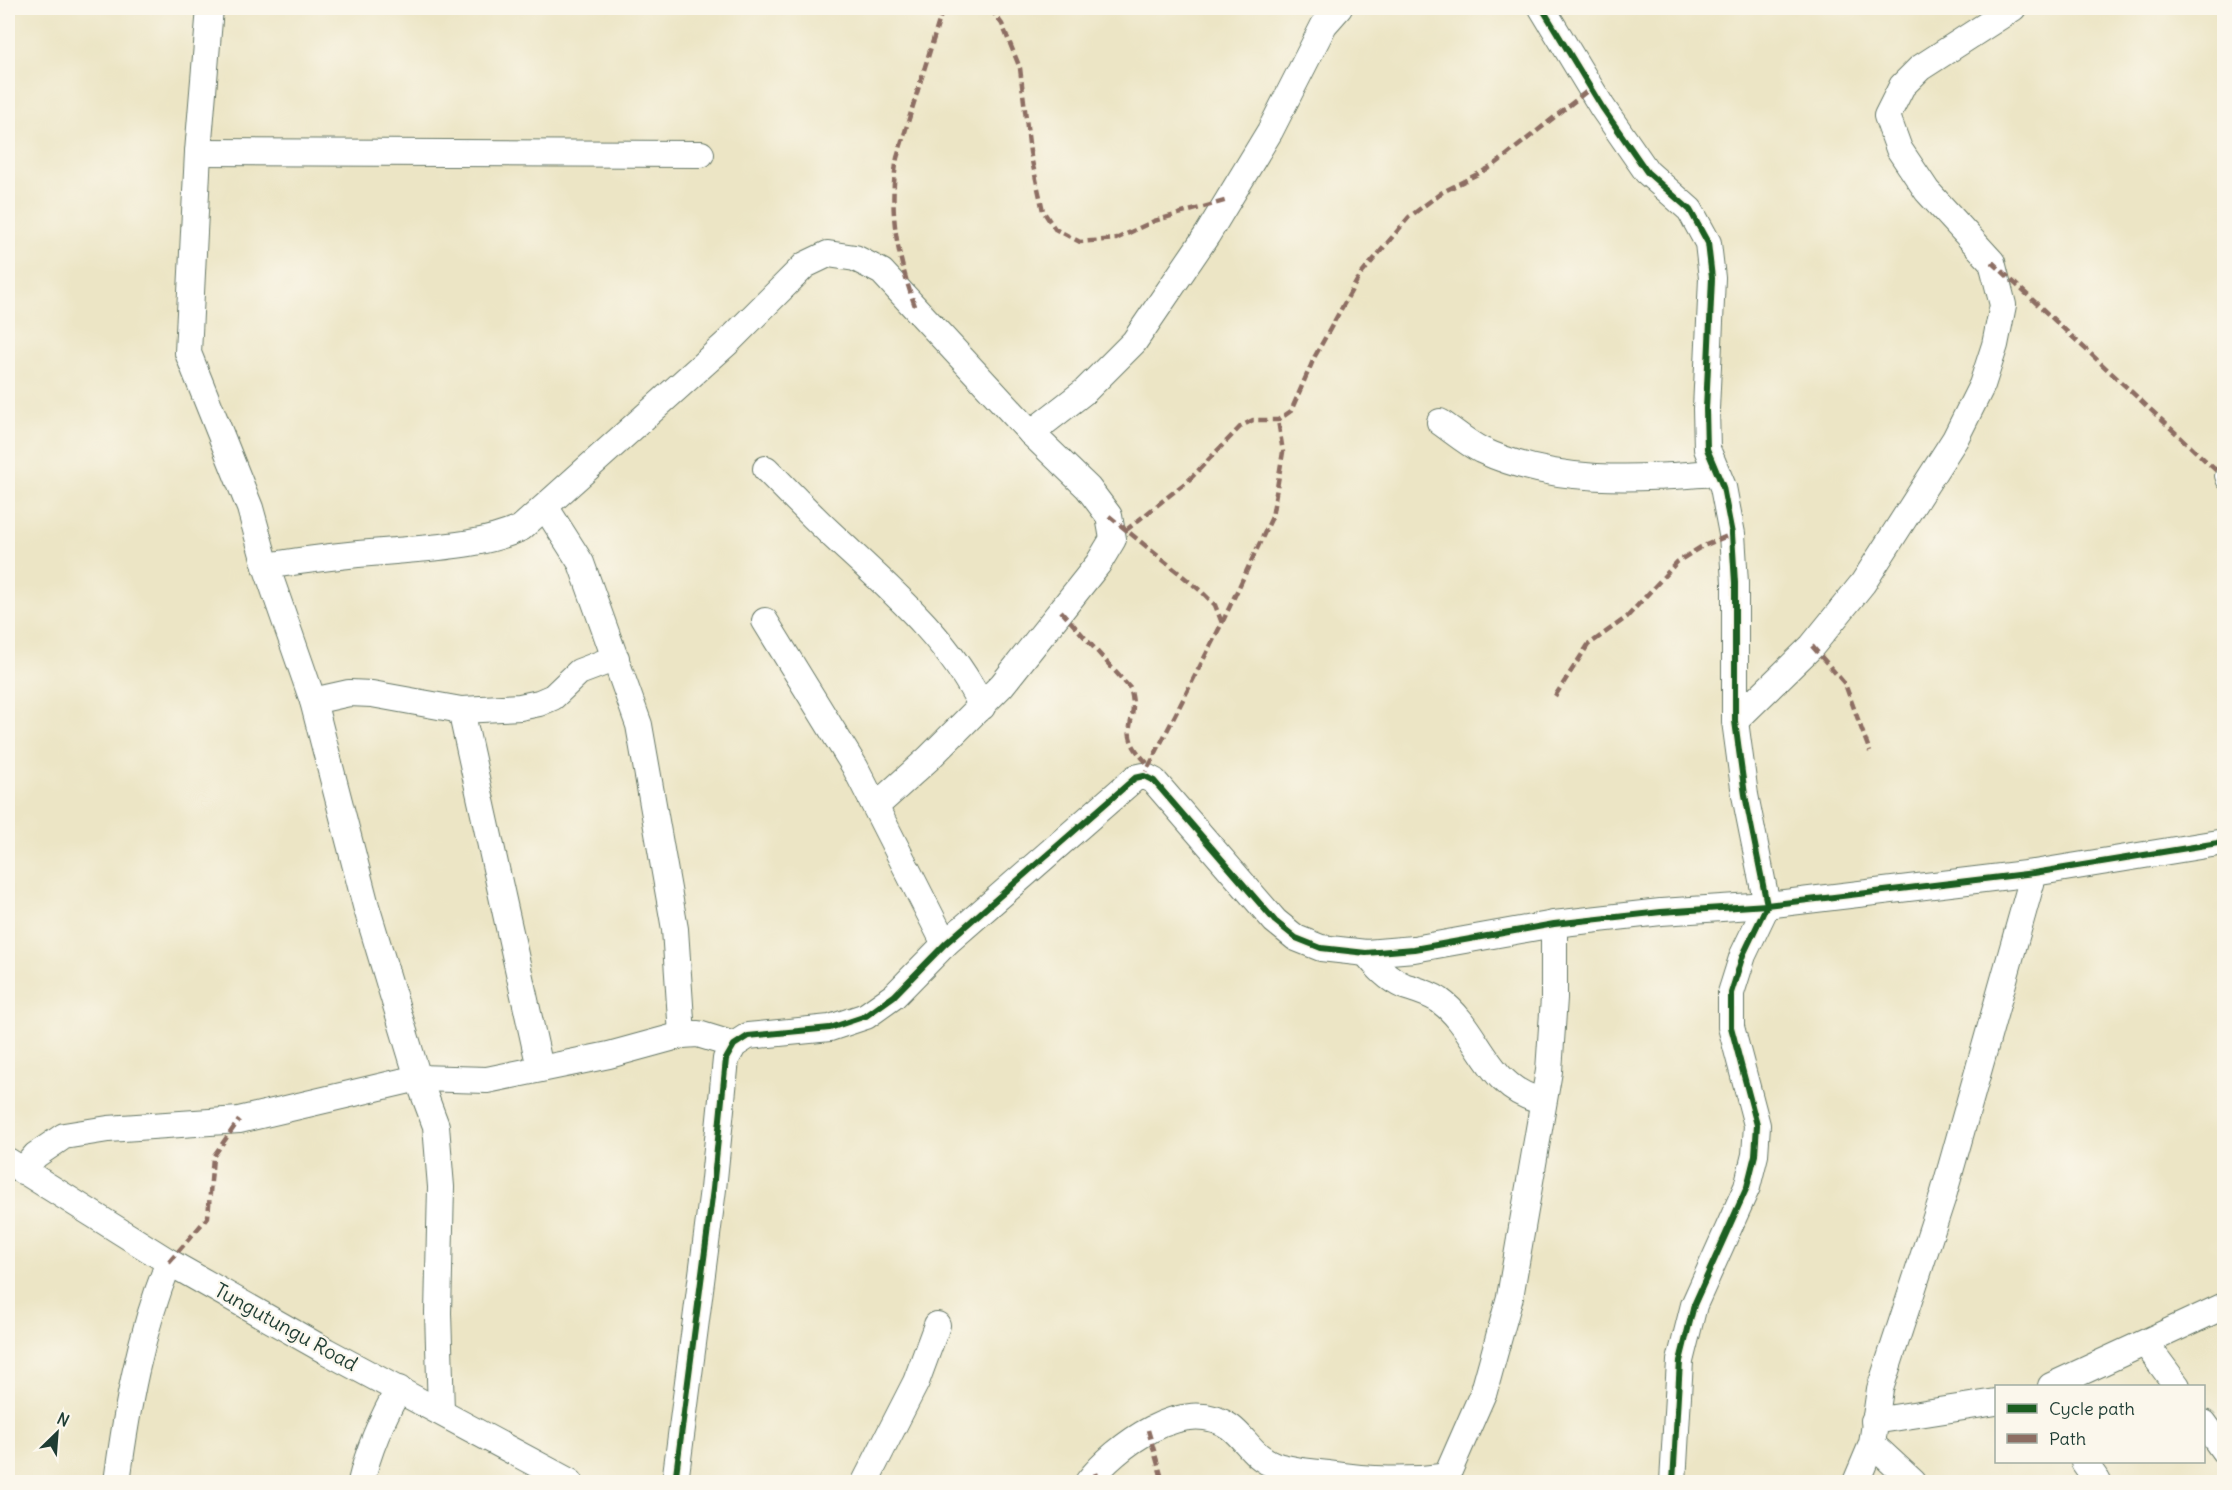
<svg xmlns="http://www.w3.org/2000/svg" width="2232" height="1490" viewBox="0 0 2232 1490" font-family="Delius,sans-serif">
<style>
.lines{fill:none;stroke-linecap:round;stroke-linejoin:round}
.service-casing{stroke:#677867;stroke-width:16}
.minor-casing{stroke:#677867;stroke-width:28}
.service{stroke:#fff;stroke-width:14}
.minor{stroke:#fff;stroke-width:26}
.quiet{stroke:#8d6e63;stroke-width:4.5;stroke-dasharray:9 4.5;stroke-linecap:butt}
.cycleway-casing{stroke:#fbf7ec;stroke-width:10}
.cycleway{stroke:#1b5e20;stroke-width:6}
.labels{text-anchor:middle;stroke-width:4.5;stroke-linejoin:round;paint-order:stroke}
.street-label{font-size:20px;fill:#1f3d34;stroke:#fbf7ec}
</style>
<rect width="100%" height="100%" fill="#fbf7ec"/>
<filter id="ink" filterUnits="userSpaceOnUse"><feTurbulence type="fractalNoise" baseFrequency=".0167" numOctaves="2"/><feDisplacementMap in="SourceGraphic" scale="12" xChannelSelector="R" yChannelSelector="G"/><feConvolveMatrix kernelMatrix="1 2 1 2 8 2 1 2 1" color-interpolation-filters="sRGB"/></filter>
<filter id="wash" filterUnits="userSpaceOnUse"><feTurbulence type="fractalNoise" baseFrequency=".008" numOctaves="4" result="noise"/><feDisplacementMap in="SourceGraphic" scale="24" xChannelSelector="R" yChannelSelector="G"/><feGaussianBlur stdDeviation="1.35" result="paint"/><feColorMatrix in="noise" values="0 0 0 0 0 0 0 0 0 0 0 0 0 0 0 0 0 1.4 0 .05"/><feComposite in="paint" operator="in"/></filter>
<g filter="url(#wash)">
<rect width="100%" height="100%" fill="#ece5c5"/>
</g>
<g filter="url(#ink)">
<g class="lines">
<g class="service-casing">
<polyline id="service" points="2224,469 2222,476 2224,482"/>
</g>
<g class="minor-casing">
<g id="minor">
<polyline points="210,8 198,152 188,353 250,508 266,566 313,701 366,906 418,1078 436,1126 441,1187 438,1313 441,1411"/>
<polyline points="1542,8 1602,107 1647,172 1690,210 1708,243 1712,278 1706,409 1707,449 1723,487 1732,534 1735,583 1735,721 1745,795 1767,905 1743,955 1731,993 1731,1027 1757,1125 1755,1155 1747,1187 1694,1305 1680,1361 1673,1482"/>
<polyline points="198,152 701,154"/>
<path d="M1440 422C1453 431 1467 443 1481 450 1556 485 1636 479 1715 473"/>
<polyline points="1031,433 1085,391 1134,342 1207,235 1270,131 1324,25 1339,8"/>
<path d="M766 469C787 490 807 511 828 531 884 584 948 636 982 707"/>
<polyline points="546,508 581,563 639,725 675,929 682,1035"/>
<path d="M266 566C309 559 352 554 395 551 438 547 481 546 521 528L727 343 805 265 828 254 855 258 882 272 1031 433 1088 488 1109 516 1113 539 1098 564 1002 685 928 759 876 806"/>
<polyline points="765,621 855,767 945,944"/>
<polyline points="313,701 349,693 372,694 461,710 520,707 539,703 553,697 579,672 616,658"/>
<polyline points="461,710 540,1068"/>
<polyline points="1735,721 1812,646 1863,583 1955,439 1982,385 1995,345 2003,305 1992,262 1927,191 1899,149 1887,116 1902,86 1920,68 2013,8"/>
<path d="M1366 953C1377 967 1388 979 1404 986 1416 990 1428 993 1439 1000 1480 1029 1486 1090 1543 1101"/>
<polyline points="8,1161 169,1262 326,1351 570,1482"/>
<polyline points="22,1171 36,1155 64,1136 108,1129 239,1120 418,1078 487,1080 609,1055 682,1035 698,1034 734,1045"/>
<polyline points="2146,1344 2177,1386"/>
<polyline points="2051,1386 2224,1306"/>
<polyline points="1874,1421 1996,1402"/>
<polyline points="2204,1423 2224,1451"/>
<polyline points="1872,1444 1913,1482"/>
<polyline points="2084,1462 2098,1482"/>
<path d="M117 1482C127 1407 140 1333 169 1262"/>
<path d="M361 1482C369 1448 381 1420 399 1389"/>
<polyline points="675,1482 713,1189 726,1059 734,1045 748,1036 830,1028 866,1016 894,996 945,944 1135,778 1144,776 1154,781 1275,921 1296,938 1321,948 1366,953 1414,949 1554,924 1661,912 1767,905 2034,873 2224,842"/>
<polyline points="865,1482 916,1382 937,1325"/>
<path d="M1088 1482C1115 1447 1184 1394 1230 1427 1246 1439 1254 1458 1275 1465 1293 1471 1310 1472 1329 1474 1370 1480 1406 1482 1448 1476"/>
<polyline points="1444,1482 1484,1391 1510,1297 1549,1071 1554,998 1554,924"/>
<polyline points="1856,1482 1872,1444 1880,1389 1943,1196 2034,873"/>
</g>
</g>
<use href="#service" class="service"/>
<use href="#minor" class="minor"/>
<g class="quiet">
<polyline points="990,8 1002,24 1020,68 1030,152 1043,211 1055,229 1080,242 1116,239 1154,221 1228,200"/>
<polyline points="1992,262 2222,476"/>
<path d="M915 306C897 256 888 211 897 158L943 8"/>
<polyline points="1109,516 1201,591 1215,605 1222,623 1144,776"/>
<polyline points="1125,531 1190,479 1241,426 1253,420 1278,420 1291,411 1315,356 1359,277 1409,217 1441,193 1493,166 1591,88"/>
<path d="M1061 611 1130 688C1142 726 1111 728 1150 766"/>
<polyline points="1222,623 1272,517 1283,452 1278,420"/>
<polyline points="1812,646 1845,684 1870,752"/>
<polyline points="1555,696 1588,645 1627,617 1677,562 1701,547 1732,534"/>
<polyline points="169,1262 208,1217 213,1157 239,1120"/>
<polyline points="1148,1430 1163,1482"/>
<polyline points="1095,1473 1098,1482"/>
</g>
<g class="cycleway-casing">
<g id="cycleway">
<polyline points="1542,8 1602,107 1647,172 1690,210 1708,243 1712,278 1706,409 1707,449 1723,487 1732,534 1735,583 1735,721 1745,795 1767,905 1743,955 1731,993 1731,1027 1757,1125 1755,1155 1747,1187 1694,1305 1680,1361 1673,1482"/>
<polyline points="675,1482 713,1189 726,1059 734,1045 748,1036 830,1028 866,1016 894,996 945,944 1135,778 1144,776 1154,781 1275,921 1296,938 1321,948 1366,953 1414,949 1554,924 1661,912 1767,905 2034,873 2224,842"/>
</g>
</g>
<use href="#cycleway" class="cycleway"/>
</g>
</g>
<g class="labels">
<g class="street-label">
<text transform="translate(286 1327) rotate(29)" y="7">Tungutungu Road</text>
</g>
</g>
<rect width="2232" height="1490" fill="none" stroke="#fbf7ec" stroke-width="30"/>
<rect x="1995" y="1385" width="210" height="78" fill="#fbf7ec" stroke="#a3ada2" stroke-width="1.5"/>
<rect x="2007" y="1404" width="30" height="9" fill="#1b5e20" stroke="#a3ada2" stroke-width="1.5"/>
<text x="2049" y="1415" font-size="18" fill="#1f3d34">Cycle path</text>
<rect x="2007" y="1434" width="30" height="9" fill="#8d6e63" stroke="#a3ada2" stroke-width="1.5"/>
<text x="2049" y="1445" font-size="18" fill="#1f3d34">Path</text>
<g transform="translate(57 1433) rotate(25)" stroke="#fbf7ec" stroke-width="4.5" paint-order="stroke">
<path d="M0-4.5L10 22L0 15L-10 22Z" fill="#1f3d34"/>
<text y="-9" font-size="16" font-weight="bold" text-anchor="middle" fill="#1f3d34">N</text>
</g>
</svg>
